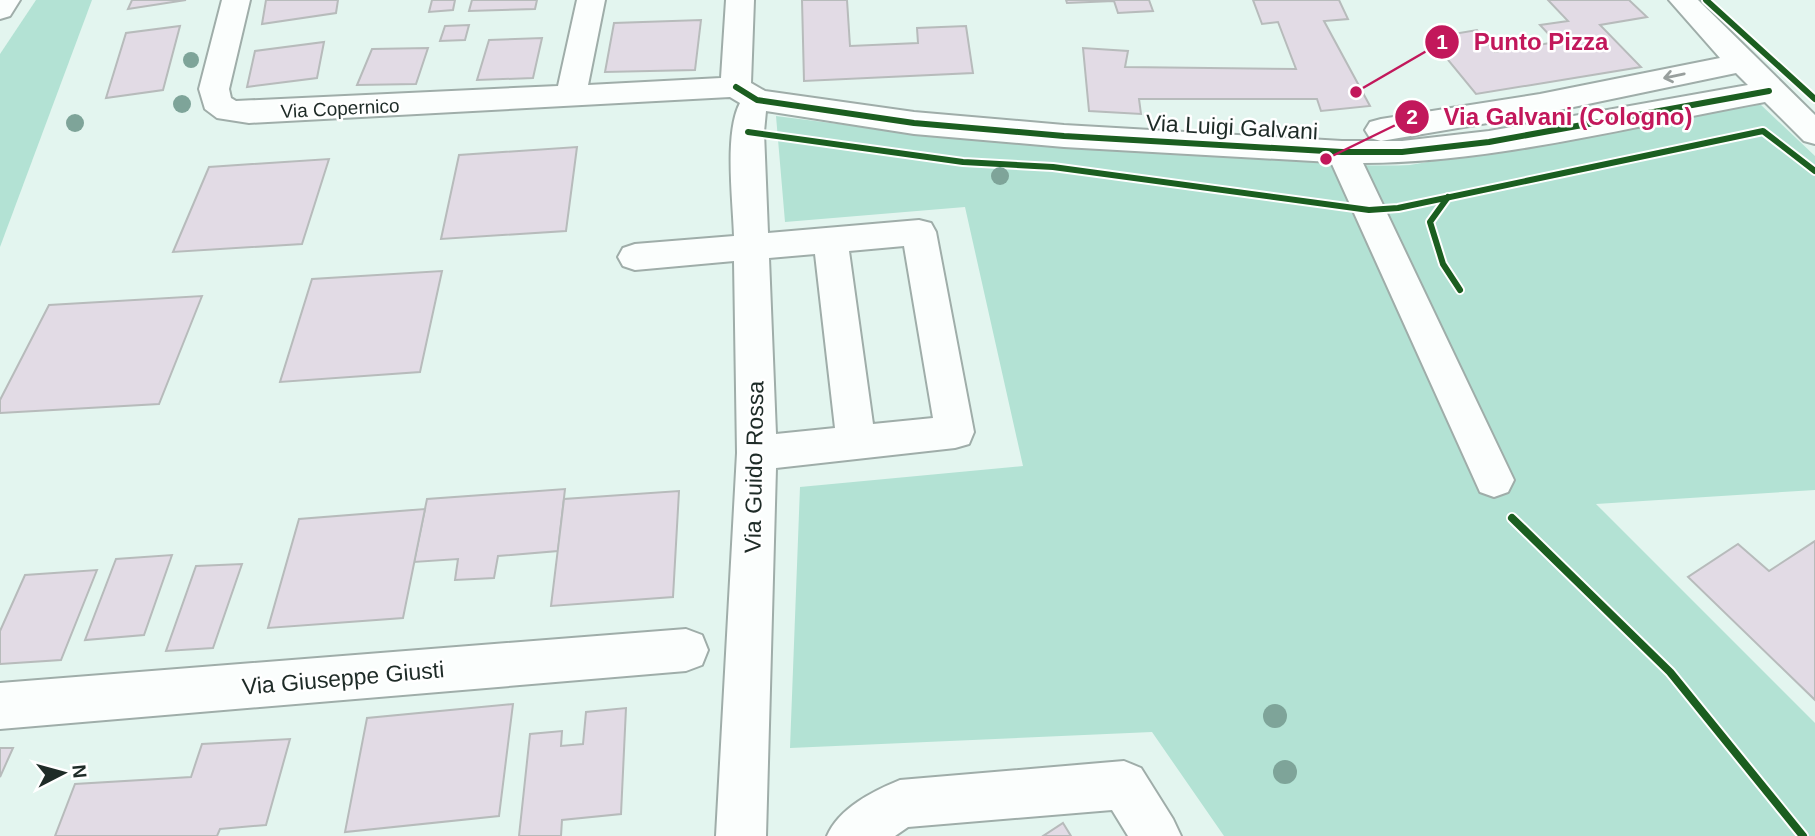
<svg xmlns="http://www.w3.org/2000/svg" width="1815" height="836" viewBox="0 0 1815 836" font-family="Helvetica,sans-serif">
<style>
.green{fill:#b3e2d4}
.building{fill:#e2dbe5;stroke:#b7bbbb;stroke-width:2}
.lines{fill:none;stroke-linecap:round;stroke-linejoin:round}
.minor-casing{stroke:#9fada9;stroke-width:4}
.minor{fill:#fbfefd;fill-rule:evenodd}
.cycleway-far1-casing{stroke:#fff;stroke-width:10}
.cycleway-casing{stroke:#fff;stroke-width:12}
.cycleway-far1{stroke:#1b5e20;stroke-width:6}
.cycleway{stroke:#1b5e20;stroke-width:8}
.tree{fill:#7ea499}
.oneway{stroke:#989f9d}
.labels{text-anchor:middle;stroke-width:5;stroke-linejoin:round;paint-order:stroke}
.far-street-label{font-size:19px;fill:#1e2b27;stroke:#fff}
.street-label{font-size:23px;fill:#1e2b27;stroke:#fff}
.leader{fill:none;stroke:#c2185b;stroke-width:2.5}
.callout-dot{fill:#c2185b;stroke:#fff;stroke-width:2.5}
.mark-label{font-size:21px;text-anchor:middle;font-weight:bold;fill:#fff}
.callout-label{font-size:24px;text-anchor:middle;font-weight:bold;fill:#c2185b;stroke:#fff;stroke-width:5;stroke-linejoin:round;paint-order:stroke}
</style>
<rect width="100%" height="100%" fill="#e3f5ef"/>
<g class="green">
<polygon points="36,0 92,0 0,247 0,54"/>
<path d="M1760 104 1815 156V490L1596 504 1815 723V836H1224L1152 732 790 748 800 487 1023 466 965 207 785 222 776 116C931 137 1085 149 1241 156 1297 159 1353 168 1410 165Z"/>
</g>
<g class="building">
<polygon points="132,0 186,0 128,9"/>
<polygon points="266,0 338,0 336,13 262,24"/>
<polygon points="432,0 455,0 453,10 429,12"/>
<polygon points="472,0 537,0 535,9 469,11"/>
<polygon points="802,0 847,0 850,46 918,43 917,28 966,26 973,73 804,81"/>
<polygon points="1066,0 1149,0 1153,11 1118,13 1114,1 1067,3"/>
<polygon points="1253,0 1339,0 1348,19 1324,21 1370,106 1321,111 1317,99 1139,99 1141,114 1089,111 1083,48 1128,51 1125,67 1296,69 1278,22 1262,24"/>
<polygon points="1548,0 1629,0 1647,17 1600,25 1641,67 1476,94 1430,38 1477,30 1495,52 1556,42 1540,25 1568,21"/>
<polygon points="701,20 695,70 605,72 614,23"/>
<polygon points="469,25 465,40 440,41 445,26"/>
<polygon points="180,26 163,90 106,98 126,33"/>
<polygon points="542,38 533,78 477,80 489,40"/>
<polygon points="324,42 317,78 247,87 255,51"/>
<polygon points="428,48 416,84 357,85 372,49"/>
<polygon points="577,147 566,231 441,239 459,155"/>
<polygon points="329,159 302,244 173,252 209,167"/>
<polygon points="442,271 420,372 280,382 312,279"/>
<polygon points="202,296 159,404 0,413 0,400 49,305"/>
<polygon points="565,489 558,551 498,556 494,578 455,580 458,559 414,562 427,499"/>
<polygon points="679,491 673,597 551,606 564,499"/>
<polygon points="425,509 403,618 268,628 299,519"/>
<polygon points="1815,541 1815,700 1688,577 1738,544 1769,571"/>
<polygon points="172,555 144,635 85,640 116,559"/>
<polygon points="242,564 213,648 166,651 196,566"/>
<polygon points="97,570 61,660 0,664 0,631 25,575"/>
<polygon points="513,704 499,816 345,832 367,718"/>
<polygon points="626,708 621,814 562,820 561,836 519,836 530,734 562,731 561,746 583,744 586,712"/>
<polygon points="290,739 266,825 220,829 217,836 55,836 75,784 191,777 202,744"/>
<polygon points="0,748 13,748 0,777"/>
<polygon points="1063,823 1071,836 1043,836"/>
</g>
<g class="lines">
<g class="minor-casing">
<g id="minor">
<polygon points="0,0 20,0 10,16 0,19"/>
<path d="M222 0H250L229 89 231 98 236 101 558 86 577 0H605L588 85 721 78 726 0H754L751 83 765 91 914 112 1064 125 1342 141H1402L1489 131 1748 85 1736 73 1540 114 1381 141 1370 138 1365 130 1370 122 1381 119 1540 94 1720 58 1669 0H1698L1815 115V144L1804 141 1765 102C1637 125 1493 163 1363 163L1514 480 1508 492 1494 497 1480 492 1331 162 1064 147 914 134 766 111 764 132 768 233 919 220 931 223 936 232 974 432 969 444 955 448 776 468 766 836H716L737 453 734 261 635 270 623 266 618 257 623 248 635 244 734 236C733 200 724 133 740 103L730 97 249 123 217 118 205 109 199 89ZM904 246 933 418 873 424 849 251ZM815 254 835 428 776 434 769 258Z"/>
<polygon points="686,629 702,635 708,650 702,665 686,671 0,729 0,683"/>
<path d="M1124 761 1141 768 1173 819 1181 836H1128L1112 810 908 827 895 836H827C839 808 873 791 900 780Z"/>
</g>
</g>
<use href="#minor" class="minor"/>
<g class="cycleway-far1-casing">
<g id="cycleway-far1">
<polyline points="1706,0 1815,99"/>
<polyline points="736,87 757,100 914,123 1064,136 1342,152 1402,152 1489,142 1769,91"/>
<polyline points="748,132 963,162 1053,167 1369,210 1398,208 1763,131 1815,171"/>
<polyline points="1448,197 1430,222 1443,264 1460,290"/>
</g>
</g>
<g class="cycleway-casing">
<polyline id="cycleway" points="1512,518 1670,672 1803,836"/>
</g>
<use href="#cycleway-far1" class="cycleway-far1"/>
<use href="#cycleway" class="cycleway"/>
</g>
<g class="tree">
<circle cx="191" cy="60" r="8"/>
<circle cx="182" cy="104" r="9"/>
<circle cx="75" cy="123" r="9"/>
<circle cx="1000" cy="176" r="9"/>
<circle cx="1275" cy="716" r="12"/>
<circle cx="1285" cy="772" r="12"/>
</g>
<defs><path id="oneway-shaft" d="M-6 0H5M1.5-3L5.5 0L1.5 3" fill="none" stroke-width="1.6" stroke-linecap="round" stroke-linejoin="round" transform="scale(1.75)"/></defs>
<use class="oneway" href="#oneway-shaft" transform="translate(1674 76) rotate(168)"/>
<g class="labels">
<g class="far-street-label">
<text transform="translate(340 108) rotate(-3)" y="7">Via Copernico</text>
</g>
<g class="street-label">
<text transform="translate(1232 127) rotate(3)" y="8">Via Luigi Galvani</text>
<text transform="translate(754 467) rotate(-89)" y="8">Via Guido Rossa</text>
<text transform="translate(343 678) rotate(-5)" y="8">Via Giuseppe Giusti</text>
</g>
</g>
<path class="leader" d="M1356 92L1442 42M1326 159L1412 117"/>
<g class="callout-dot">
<circle cx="1356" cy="92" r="7"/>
<circle cx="1326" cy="159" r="7"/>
<circle cx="1442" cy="42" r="18"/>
<circle cx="1412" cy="117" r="18"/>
</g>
<g class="mark-label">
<text x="1442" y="49">1</text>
<text x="1412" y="124">2</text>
</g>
<g class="callout-label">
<text x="1541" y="50">Punto Pizza</text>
<text x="1568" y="125">Via Galvani (Cologno)</text>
</g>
<g transform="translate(63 773) rotate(84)" stroke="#ffffff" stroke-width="5" paint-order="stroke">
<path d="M0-5L12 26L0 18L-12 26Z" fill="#1e2b27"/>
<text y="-10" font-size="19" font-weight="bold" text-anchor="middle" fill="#1e2b27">N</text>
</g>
</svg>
